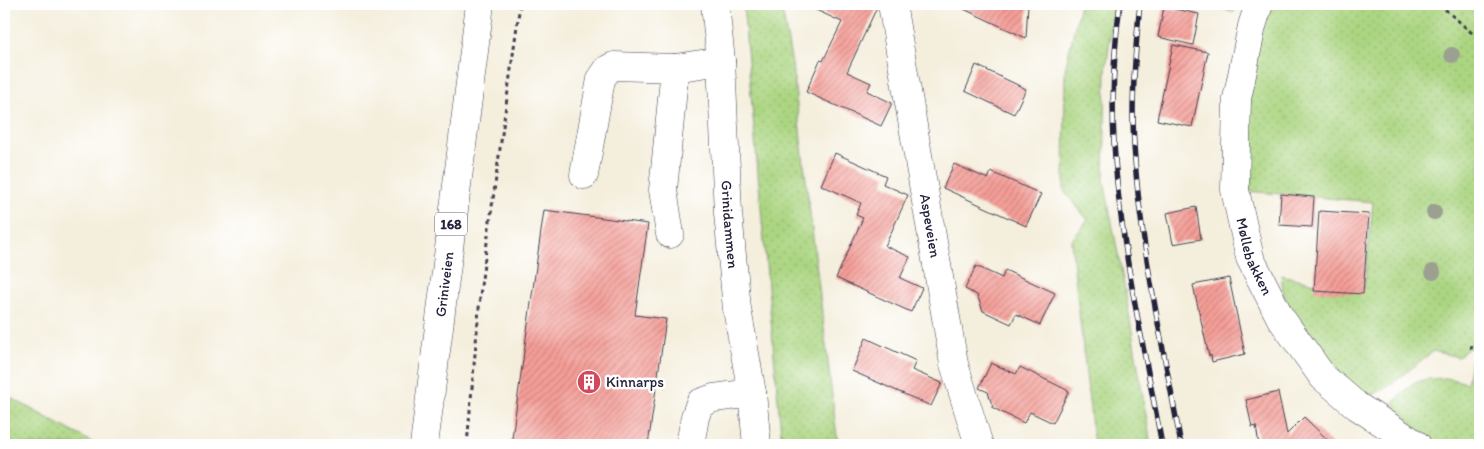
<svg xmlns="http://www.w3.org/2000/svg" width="1484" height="449" viewBox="0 0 1484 449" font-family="Itim,sans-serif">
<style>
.grass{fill:url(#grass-dots);stroke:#667c5e}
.building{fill:url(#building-hatch)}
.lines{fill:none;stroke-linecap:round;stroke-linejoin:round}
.minor-casing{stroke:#424153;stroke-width:29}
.major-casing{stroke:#424153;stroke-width:29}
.path{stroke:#424153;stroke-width:3;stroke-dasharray:4 4;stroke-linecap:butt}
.minor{stroke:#fff;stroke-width:28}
.major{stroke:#fff;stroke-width:28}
.rail-casing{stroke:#22223b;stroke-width:5.5}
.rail{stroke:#fff;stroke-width:4;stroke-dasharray:11;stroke-linecap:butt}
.tree{fill:#9ba091}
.labels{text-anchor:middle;stroke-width:5;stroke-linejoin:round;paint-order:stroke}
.shield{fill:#fff;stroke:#646476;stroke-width:1}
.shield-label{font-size:14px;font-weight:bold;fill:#22223b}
.street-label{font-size:15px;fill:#22223b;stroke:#fff}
.poi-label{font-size:15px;fill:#22223b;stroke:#fff;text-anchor:start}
</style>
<defs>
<pattern id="grass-dots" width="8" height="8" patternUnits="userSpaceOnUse" patternTransform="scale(1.25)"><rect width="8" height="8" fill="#abd581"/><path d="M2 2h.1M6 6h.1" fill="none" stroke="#93b770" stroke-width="1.8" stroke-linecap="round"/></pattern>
<pattern id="building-hatch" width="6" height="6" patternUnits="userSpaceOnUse" patternTransform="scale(1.25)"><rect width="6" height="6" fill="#f69f98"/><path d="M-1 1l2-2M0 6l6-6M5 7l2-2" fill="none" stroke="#c7817d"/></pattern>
</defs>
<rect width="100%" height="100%" fill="#fff"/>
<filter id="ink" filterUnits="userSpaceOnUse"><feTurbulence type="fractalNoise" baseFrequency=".02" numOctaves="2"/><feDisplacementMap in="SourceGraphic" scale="10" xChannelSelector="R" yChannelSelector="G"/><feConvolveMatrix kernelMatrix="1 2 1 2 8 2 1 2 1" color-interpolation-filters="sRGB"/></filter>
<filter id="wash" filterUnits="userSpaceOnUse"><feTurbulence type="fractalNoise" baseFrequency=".0096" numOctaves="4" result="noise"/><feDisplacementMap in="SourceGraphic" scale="20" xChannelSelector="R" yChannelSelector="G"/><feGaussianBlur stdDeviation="1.12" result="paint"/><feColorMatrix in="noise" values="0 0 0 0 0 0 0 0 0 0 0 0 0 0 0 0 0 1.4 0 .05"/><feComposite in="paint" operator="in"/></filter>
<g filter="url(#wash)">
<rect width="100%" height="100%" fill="#f4eedc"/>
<g class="grass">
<polygon points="743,4 781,4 792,64 838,445 782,445"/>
<polygon points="1080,4 1114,4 1106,70 1104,181 1125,290 1151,445 1094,445 1071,241 1088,220 1064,191 1065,70"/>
<polygon points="1205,4 1236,4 1234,12"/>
<polygon points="1263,4 1480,4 1480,445 1434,445 1392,417 1395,401 1412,384 1426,379 1447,378 1467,383 1474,349 1469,348 1458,357 1433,351 1392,384 1373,395 1358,393 1339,380 1284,299 1281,275 1315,283 1364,288 1373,202 1235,190"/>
<polygon points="4,394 97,445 4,445"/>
</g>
<g id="blocks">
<g class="building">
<polygon points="803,4 877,4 877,7 847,72 871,83 867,91 892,103 881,126 806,92 820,60 823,61 842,22"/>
<polygon points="953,4 1028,4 1026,38"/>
<polygon points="1164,7 1199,14 1193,45 1158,37"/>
<polygon points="1173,45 1208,52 1192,127 1157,120"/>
<polygon points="976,65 1026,89 1014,114 965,91"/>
<polygon points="835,153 886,176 883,184 908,195 885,246 910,257 900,278 922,288 911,312 836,278 863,218 856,215 861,203 821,185"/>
<polygon points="954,164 988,179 991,172 1041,194 1026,226 943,188"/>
<polygon points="1281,194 1314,197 1312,227 1279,225"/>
<polygon points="1196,207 1201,239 1173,244 1167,213"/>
<polygon points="544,210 648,224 635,315 666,319 648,445 511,445"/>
<polygon points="1319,211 1369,214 1363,294 1314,291"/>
<polygon points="976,266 1002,278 1005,270 1055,293 1040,325 1016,314 1011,324 983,311 977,295 965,289"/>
<polygon points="1229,278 1245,354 1212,362 1211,355 1209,356 1193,285"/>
<polygon points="866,338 916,361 912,370 942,383 931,406 852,371"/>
<polygon points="991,363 1016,374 1020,367 1069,391 1053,423 1030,412 1024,423 993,408 988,392 979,388"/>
<polygon points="1278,392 1287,434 1304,417 1333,445 1259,445 1256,426 1252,427 1246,400"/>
</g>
</g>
</g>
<g filter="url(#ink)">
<use href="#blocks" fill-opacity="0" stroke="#424153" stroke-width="1"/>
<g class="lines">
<g class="minor-casing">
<g id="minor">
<path id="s1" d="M715 4 721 61 728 213 737 309 752 393 757 445"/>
<path id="s2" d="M892 4 954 364 979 445"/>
<path id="s3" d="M1259 4 1252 26 1237 99 1235 190 1250 258 1280 317 1323 377 1357 406 1417 445"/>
<polyline points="584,175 601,79 608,69 614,66 675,68 721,61"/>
<polyline points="670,234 663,190 675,68"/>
<polyline points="690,445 695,417 700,403 714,398 752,393"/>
</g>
</g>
<g class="major-casing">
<g id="major">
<path id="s4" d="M424 445 480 4"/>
</g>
</g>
<g class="path">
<polyline points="1439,4 1480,40"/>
<polyline points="1471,349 1473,342 1480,344"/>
<polyline points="467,445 481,286 520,4"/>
</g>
<use href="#minor" class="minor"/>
<use href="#major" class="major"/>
<g class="rail-casing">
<g id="rail">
<path d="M1120 4C1112 63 1111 123 1117 182 1126 271 1146 358 1162 445"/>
<path d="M1140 4C1136 42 1133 79 1133 118 1135 225 1162 339 1181 445"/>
</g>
</g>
<use href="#rail" class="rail"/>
</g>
<g class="tree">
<circle cx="1452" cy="55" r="8"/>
<circle cx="1434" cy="212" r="8"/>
<circle cx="1433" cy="272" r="8"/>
</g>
</g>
<defs>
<g id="building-disc" transform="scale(1.25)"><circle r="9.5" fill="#d1495b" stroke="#fff"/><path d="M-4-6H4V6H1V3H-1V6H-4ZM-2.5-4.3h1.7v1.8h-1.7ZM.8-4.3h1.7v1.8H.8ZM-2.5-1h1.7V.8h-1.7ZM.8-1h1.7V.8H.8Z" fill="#fff"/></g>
</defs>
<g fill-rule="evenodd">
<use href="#building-disc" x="589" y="382"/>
</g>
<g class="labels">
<rect class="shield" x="435" y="212.5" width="32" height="23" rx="4"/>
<g class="shield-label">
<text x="451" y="229">168</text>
</g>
<g class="street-label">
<text dy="5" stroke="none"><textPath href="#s1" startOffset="221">Grinidammen</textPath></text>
<text dy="5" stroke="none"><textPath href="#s2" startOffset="225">Aspeveien</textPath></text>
<text dy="5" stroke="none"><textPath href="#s3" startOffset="258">Møllebakken</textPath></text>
<text dy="5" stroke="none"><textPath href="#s4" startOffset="162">Griniveien</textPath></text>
</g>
<g class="poi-label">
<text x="606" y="387">Kinnarps</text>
</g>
</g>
<rect width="1484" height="449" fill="none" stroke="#fff" stroke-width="20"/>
</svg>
